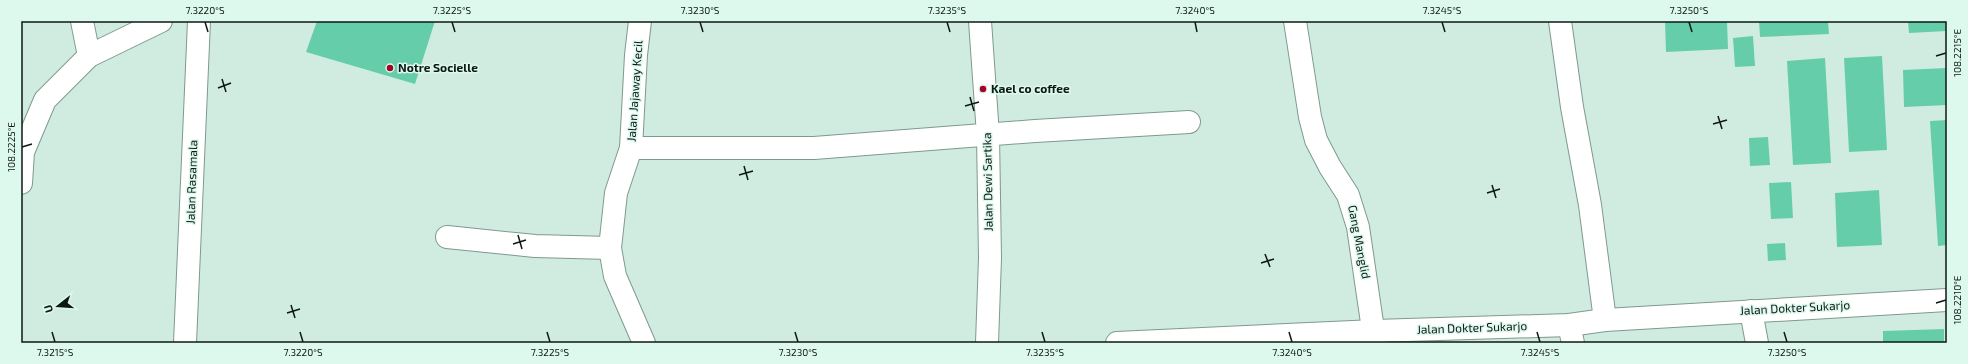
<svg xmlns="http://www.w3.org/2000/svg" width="1968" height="364" viewBox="0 0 1968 364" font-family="'Exo 2',sans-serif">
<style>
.building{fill:#66cdab}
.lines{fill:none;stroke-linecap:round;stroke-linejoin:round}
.minor-casing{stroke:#7f998e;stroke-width:24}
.tertiary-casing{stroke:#7f998e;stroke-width:24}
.primary-casing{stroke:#7f998e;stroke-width:24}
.minor{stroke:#fff;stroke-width:22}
.tertiary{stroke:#fff;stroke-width:22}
.primary{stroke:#fff;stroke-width:22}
.ticks{fill:none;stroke:#0e1814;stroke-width:1.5}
.poi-dot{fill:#a30425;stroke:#ddf9ee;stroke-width:1.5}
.labels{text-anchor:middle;stroke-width:3;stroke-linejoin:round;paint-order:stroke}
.poi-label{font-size:12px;font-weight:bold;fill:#0e1814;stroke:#ddf9ee;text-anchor:start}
.street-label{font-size:12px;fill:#0e1814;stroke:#ddf9ee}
.neatline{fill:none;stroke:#0e1814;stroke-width:1.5}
.ticks-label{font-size:10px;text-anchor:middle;fill:#0e1814}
</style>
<rect width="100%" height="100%" fill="#d0ece0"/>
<g class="building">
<polygon points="317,21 435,21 415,84 306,52"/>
<polygon points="1665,21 1727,21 1728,49 1666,52"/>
<polygon points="1759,21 1828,21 1829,34 1760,37"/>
<polygon points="1908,21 1947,21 1947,31 1909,33"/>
<polygon points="1753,36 1755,66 1735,67 1733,38"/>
<polygon points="1882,56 1887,150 1849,152 1844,58"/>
<polygon points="1825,58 1831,163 1793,165 1787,61"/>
<polygon points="1947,68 1947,105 1904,107 1903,70"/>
<polygon points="1947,120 1947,245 1938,246 1930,121"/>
<polygon points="1768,137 1770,165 1750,166 1749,138"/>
<polygon points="1791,182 1793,218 1771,219 1769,183"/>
<polygon points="1879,190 1882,245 1837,247 1835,193"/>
<polygon points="1785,243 1786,260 1768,261 1767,244"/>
<polygon points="1944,329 1944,343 1883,343 1883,331"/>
</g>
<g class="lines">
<g class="minor-casing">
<g id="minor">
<polyline points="82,21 89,56"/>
<polyline points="640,21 636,55 631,148 616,193 610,248 615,276 644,343"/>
<polyline points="1295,21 1310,117 1316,140 1330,167 1348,195 1358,227 1375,343"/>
<polyline points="1560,21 1572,107 1590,205 1605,320"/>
<polyline points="631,148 814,148 1035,131 1189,122"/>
<polyline points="447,237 535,246 610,248"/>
<polyline points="1751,311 1757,343"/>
<polyline points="1569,325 1573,343"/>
<polyline points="185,343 199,21"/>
</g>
</g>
<g class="tertiary-casing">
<g id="tertiary">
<polyline points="980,21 988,135 990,258 987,343"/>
<polyline points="21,183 23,152 45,100 89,56 161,21"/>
</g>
</g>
<g class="primary-casing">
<polyline id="primary" points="1117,343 1375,331 1569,325 1605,320 1947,300"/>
</g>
<use href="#minor" class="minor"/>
<use href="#tertiary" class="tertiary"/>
<use href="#primary" class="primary"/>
</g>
<path class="ticks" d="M205 22 208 32M452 22 455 32M700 22 703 32M947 22 950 32M1195 22 1197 32M1442 22 1445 32M1689 22 1692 32M1936 56 1946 53M222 79 226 92M218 88 231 83M970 97 974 111M965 106 979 102M1718 116 1722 129M1713 124 1727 120M22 147 32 144M744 166 748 180M739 175 753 171M1492 185 1496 198M1487 193 1500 189M518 235 522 249M513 244 526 240M1265 254 1270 267M1261 263 1274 259M1936 303 1946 300M291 305 295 318M287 313 300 309M52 332 55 342M300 332 303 342M547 332 550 342M795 332 798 342M1042 332 1045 342M1289 332 1292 342M1537 332 1540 342M1784 332 1787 342"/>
<g class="poi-dot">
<circle cx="390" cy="68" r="4"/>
<circle cx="983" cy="89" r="4"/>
</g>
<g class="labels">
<g class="poi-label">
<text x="398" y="72">Notre Socielle</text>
<text x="991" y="93">Kael co coffee</text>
</g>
<g class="street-label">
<text transform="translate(635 91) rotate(-86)" y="4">Jalan Jajaway Kecil</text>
<text transform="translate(192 182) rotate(-88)" y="4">Jalan Rasamala</text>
<text transform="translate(988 182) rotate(-91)" y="4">Jalan Dewi Sartika</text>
<text transform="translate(1359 242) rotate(79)" y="4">Gang Manglid</text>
<text transform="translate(1795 308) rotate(-3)" y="4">Jalan Dokter Sukarjo</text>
<text transform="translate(1472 328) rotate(-2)" y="4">Jalan Dokter Sukarjo</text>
</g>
</g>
<rect width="1968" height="364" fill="none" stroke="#ddf9ee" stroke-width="44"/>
<g transform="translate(58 306) rotate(253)" stroke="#ddf9ee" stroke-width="3" paint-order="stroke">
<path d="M0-3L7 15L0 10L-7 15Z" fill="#0e1814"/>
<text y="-6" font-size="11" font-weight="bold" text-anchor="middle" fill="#0e1814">U</text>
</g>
<rect x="22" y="22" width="1924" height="320" class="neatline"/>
<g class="ticks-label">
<text x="205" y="14">7.3220°S</text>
<text x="452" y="14">7.3225°S</text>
<text x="700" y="14">7.3230°S</text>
<text x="947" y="14">7.3235°S</text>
<text x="1195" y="14">7.3240°S</text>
<text x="1442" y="14">7.3245°S</text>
<text x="1689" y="14">7.3250°S</text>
<text transform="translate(1957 53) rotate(-90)" y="4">108.2215°E</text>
<text transform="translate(11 147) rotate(-90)" y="4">108.2225°E</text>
<text transform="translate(1957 300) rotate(-90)" y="4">108.2210°E</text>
<text x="55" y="356">7.3215°S</text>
<text x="303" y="356">7.3220°S</text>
<text x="550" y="356">7.3225°S</text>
<text x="798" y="356">7.3230°S</text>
<text x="1045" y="356">7.3235°S</text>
<text x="1292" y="356">7.3240°S</text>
<text x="1540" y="356">7.3245°S</text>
<text x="1787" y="356">7.3250°S</text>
</g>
</svg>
